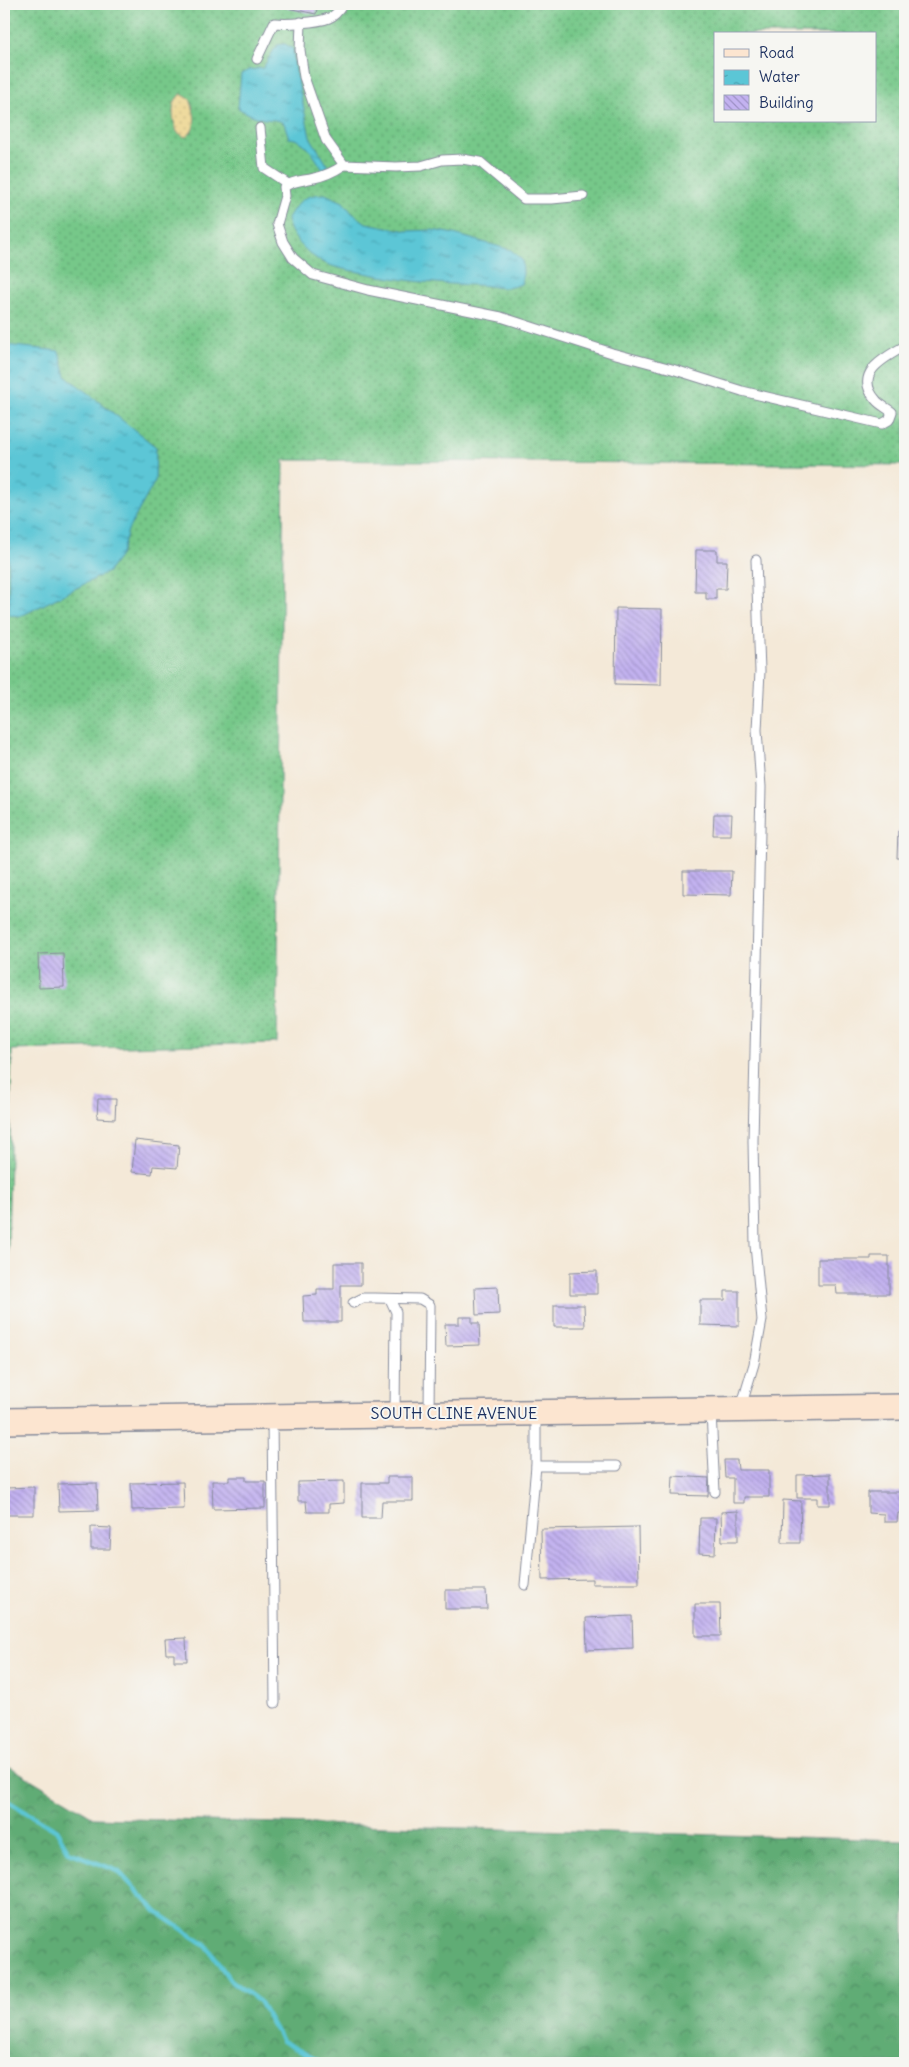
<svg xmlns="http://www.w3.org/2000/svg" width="909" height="2067" viewBox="0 0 909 2067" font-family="Delius,sans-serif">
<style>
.grass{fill:url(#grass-dots);stroke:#487c74;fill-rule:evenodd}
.forest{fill:url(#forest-crowns);stroke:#3e6e6a}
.sand{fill:url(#sand-dots);stroke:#84847e}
.water{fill:url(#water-ripples);stroke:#3b7a9a}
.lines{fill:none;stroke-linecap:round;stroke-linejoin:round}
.stream{stroke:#5bc6d6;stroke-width:4.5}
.building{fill:url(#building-back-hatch)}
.lane-casing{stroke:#888c9b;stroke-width:11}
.secondary-casing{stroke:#888c9b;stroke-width:28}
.lane{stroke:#fff;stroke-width:9}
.secondary{stroke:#fce5d0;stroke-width:25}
.labels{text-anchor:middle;stroke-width:4;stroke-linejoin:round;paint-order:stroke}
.street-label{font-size:16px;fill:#1b2f5e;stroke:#f6f6f2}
</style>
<defs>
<pattern id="grass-dots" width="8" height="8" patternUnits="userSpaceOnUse" patternTransform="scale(1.25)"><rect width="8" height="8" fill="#76c889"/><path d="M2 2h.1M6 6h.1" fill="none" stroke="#60a373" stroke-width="1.8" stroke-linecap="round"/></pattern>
<pattern id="forest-crowns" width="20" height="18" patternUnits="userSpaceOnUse" patternTransform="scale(1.25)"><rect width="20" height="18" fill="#60ac75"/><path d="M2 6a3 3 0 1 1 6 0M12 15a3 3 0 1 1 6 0" fill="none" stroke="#4e8c63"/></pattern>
<pattern id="sand-dots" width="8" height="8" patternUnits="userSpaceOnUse" patternTransform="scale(1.25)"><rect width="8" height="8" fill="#eeda9e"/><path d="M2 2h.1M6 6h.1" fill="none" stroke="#ccbb8a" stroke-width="1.8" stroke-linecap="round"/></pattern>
<pattern id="water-ripples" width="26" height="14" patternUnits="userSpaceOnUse" patternTransform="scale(1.25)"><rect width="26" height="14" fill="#5bc6d6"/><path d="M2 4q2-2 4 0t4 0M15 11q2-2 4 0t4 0" fill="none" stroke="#4aa1b1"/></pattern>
<pattern id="building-back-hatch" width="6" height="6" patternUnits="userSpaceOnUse" patternTransform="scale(1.25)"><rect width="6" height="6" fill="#c3b2f0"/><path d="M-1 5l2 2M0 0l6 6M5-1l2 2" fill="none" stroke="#9e91c6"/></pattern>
</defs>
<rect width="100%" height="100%" fill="#f6f6f2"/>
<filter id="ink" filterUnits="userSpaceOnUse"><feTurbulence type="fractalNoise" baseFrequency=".02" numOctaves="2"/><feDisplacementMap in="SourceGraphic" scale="10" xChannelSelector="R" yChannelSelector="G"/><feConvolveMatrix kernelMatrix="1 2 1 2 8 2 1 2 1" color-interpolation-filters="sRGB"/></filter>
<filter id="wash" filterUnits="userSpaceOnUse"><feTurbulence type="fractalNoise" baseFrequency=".0096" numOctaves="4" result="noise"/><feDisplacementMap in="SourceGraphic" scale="20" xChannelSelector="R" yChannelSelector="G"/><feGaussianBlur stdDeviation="1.12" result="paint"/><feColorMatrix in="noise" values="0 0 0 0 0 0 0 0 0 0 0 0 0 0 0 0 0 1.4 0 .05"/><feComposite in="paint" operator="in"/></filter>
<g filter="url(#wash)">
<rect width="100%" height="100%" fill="#f4e9d8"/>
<path class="grass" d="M4 4H905V465L284 460 277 1043 12 1050 5 1408H4ZM715 34H875V121H715Z"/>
<polygon class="forest" points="4,1763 95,1818 905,1840 905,2063 4,2063"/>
<path class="sand" d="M181 94 190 99C195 112 199 130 185 137L177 132C173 120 169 103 181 94Z"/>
<g class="water">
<path d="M285 44 293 49 294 63 310 137 328 166 323 170C314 156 306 139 289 138L284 123C277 119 272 120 264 119 255 117 246 113 238 108L241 74 249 70 263 68 277 45Z"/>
<path d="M325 194 343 202 352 213 366 223 407 231 432 230 454 234 511 250 522 260 523 273 521 284C502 292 495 285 476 285 438 284 402 281 365 273 349 270 331 268 317 259 303 249 291 236 287 220 298 201 303 195 325 194Z"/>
<polygon points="5,345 59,351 66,376 156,447 155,481 128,530 121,554 108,572 21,616 9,615 7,365"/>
</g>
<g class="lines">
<polyline class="stream" points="4,1799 57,1831 69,1852 118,1871 157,1912 207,1946 230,1980 259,2001 282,2041 322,2063"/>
</g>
<g id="blocks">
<g class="building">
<polygon points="268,4 318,4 316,14"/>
<polygon points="696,550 717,550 717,561 727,561 726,589 716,589 716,599 706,599 706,592 695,592"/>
<polygon points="616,608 662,609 661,685 615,684"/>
<polygon points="714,814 732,814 731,835 713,835"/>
<polygon points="898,831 905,832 905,858 897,858"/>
<polygon points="683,871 732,871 731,895 683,894"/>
<polygon points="63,953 64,987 39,988 38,954"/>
<polygon points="98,1099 116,1099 115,1119 97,1118"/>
<polygon points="135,1140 179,1145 177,1168 153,1166 152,1174 132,1172"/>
<polygon points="871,1256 889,1256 889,1294 837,1294 836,1285 818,1285 818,1259 871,1259"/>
<polygon points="334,1263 361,1263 361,1285 341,1285 341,1322 304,1322 303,1296 317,1295 317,1289 334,1289"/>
<polygon points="597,1271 597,1294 570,1294 570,1272"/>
<polygon points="498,1287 499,1314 476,1315 475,1288"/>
<polygon points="725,1291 739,1291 739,1326 700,1325 700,1300 725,1300"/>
<polygon points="554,1305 584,1305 585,1327 554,1327"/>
<polygon points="459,1317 472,1317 472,1323 479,1323 480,1345 446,1346 445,1324 459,1324"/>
<polygon points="724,1460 737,1460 738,1470 769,1470 769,1497 744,1497 744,1503 733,1503 733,1478 725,1478"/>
<polygon points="830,1474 830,1505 817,1505 817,1498 797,1498 797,1475"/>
<polygon points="673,1476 709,1478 708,1496 672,1495"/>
<polygon points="229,1477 246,1477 246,1481 265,1481 265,1508 213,1509 212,1481 229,1481"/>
<polygon points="387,1477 413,1477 413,1501 382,1501 381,1518 362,1518 362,1483 387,1483"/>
<polygon points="344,1481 344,1503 329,1504 329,1512 307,1512 306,1501 298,1501 298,1482"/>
<polygon points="183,1482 184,1509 132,1510 131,1483"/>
<polygon points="97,1483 98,1510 59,1511 58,1484"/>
<polygon points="34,1487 34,1515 4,1515 4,1492 6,1492 6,1488"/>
<polygon points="868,1492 905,1492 905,1513 898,1513 897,1522 884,1522 884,1514 868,1513"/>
<polygon points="783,1500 801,1501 800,1543 782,1543"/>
<polygon points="738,1511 738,1541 722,1541 721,1512"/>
<polygon points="700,1518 716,1518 715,1554 699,1553"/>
<polygon points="91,1527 111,1528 110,1549 91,1549"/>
<polygon points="638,1527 639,1584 592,1584 592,1579 542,1580 541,1529"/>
<polygon points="445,1590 486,1590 487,1609 445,1609"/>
<polygon points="695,1604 720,1604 721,1636 695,1636"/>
<polygon points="632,1616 633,1648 587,1650 586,1618"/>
<polygon points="186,1638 187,1661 174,1661 174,1654 166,1654 165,1639"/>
</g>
</g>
</g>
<g filter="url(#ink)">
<use href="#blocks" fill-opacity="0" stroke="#888c9b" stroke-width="1"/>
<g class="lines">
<g class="lane-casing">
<g id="lane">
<polyline points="301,22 300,50 304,77 326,140 344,165 396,167 421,166 442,160 462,159 480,162 524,199 552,199 583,196"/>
<path d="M257 59 274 23C287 24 316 23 329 18 335 16 340 9 343 4"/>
<polyline points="260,128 264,168 288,184"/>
<path d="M344 165C335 171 325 176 314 178 303 181 294 180 284 187L285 196 277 224 283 242 293 258 313 275 368 290 501 317 612 353 672 369 742 391 882 424 889 420 892 412C887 408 880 405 876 400 852 373 886 357 905 346"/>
<polyline points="390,1299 396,1312 395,1413"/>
<polyline points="353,1303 363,1298 374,1298 420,1299 430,1305 429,1413"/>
<polyline points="741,1407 754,1364 762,1320 755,1245 753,1141 761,787 757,730 760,671 756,560"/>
<polyline points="711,1412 715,1492"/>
<polyline points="536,1415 536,1466 617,1466"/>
<polyline points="272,1418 275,1703"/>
<polyline points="525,1585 536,1466"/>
</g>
</g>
<g class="secondary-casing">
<polyline id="secondary" points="4,1421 905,1407"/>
</g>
<use href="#lane" class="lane"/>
<use href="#secondary" class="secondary"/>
</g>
</g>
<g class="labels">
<g class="street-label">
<text x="454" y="1419">SOUTH CLINE AVENUE</text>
</g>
</g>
<rect width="909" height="2067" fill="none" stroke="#f6f6f2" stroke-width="20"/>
<rect x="714" y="32" width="162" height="90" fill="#f6f6f2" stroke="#9ea6b7"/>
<rect x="724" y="49" width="25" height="8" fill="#fce5d0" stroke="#9ea6b7"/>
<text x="759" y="58" font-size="15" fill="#1b2f5e">Road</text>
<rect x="724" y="70" width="25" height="15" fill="url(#water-ripples)" stroke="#9ea6b7"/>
<text x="759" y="82" font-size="15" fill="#1b2f5e">Water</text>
<rect x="724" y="95" width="25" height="15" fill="url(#building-back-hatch)" stroke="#9ea6b7"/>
<text x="759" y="108" font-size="15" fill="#1b2f5e">Building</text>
</svg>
